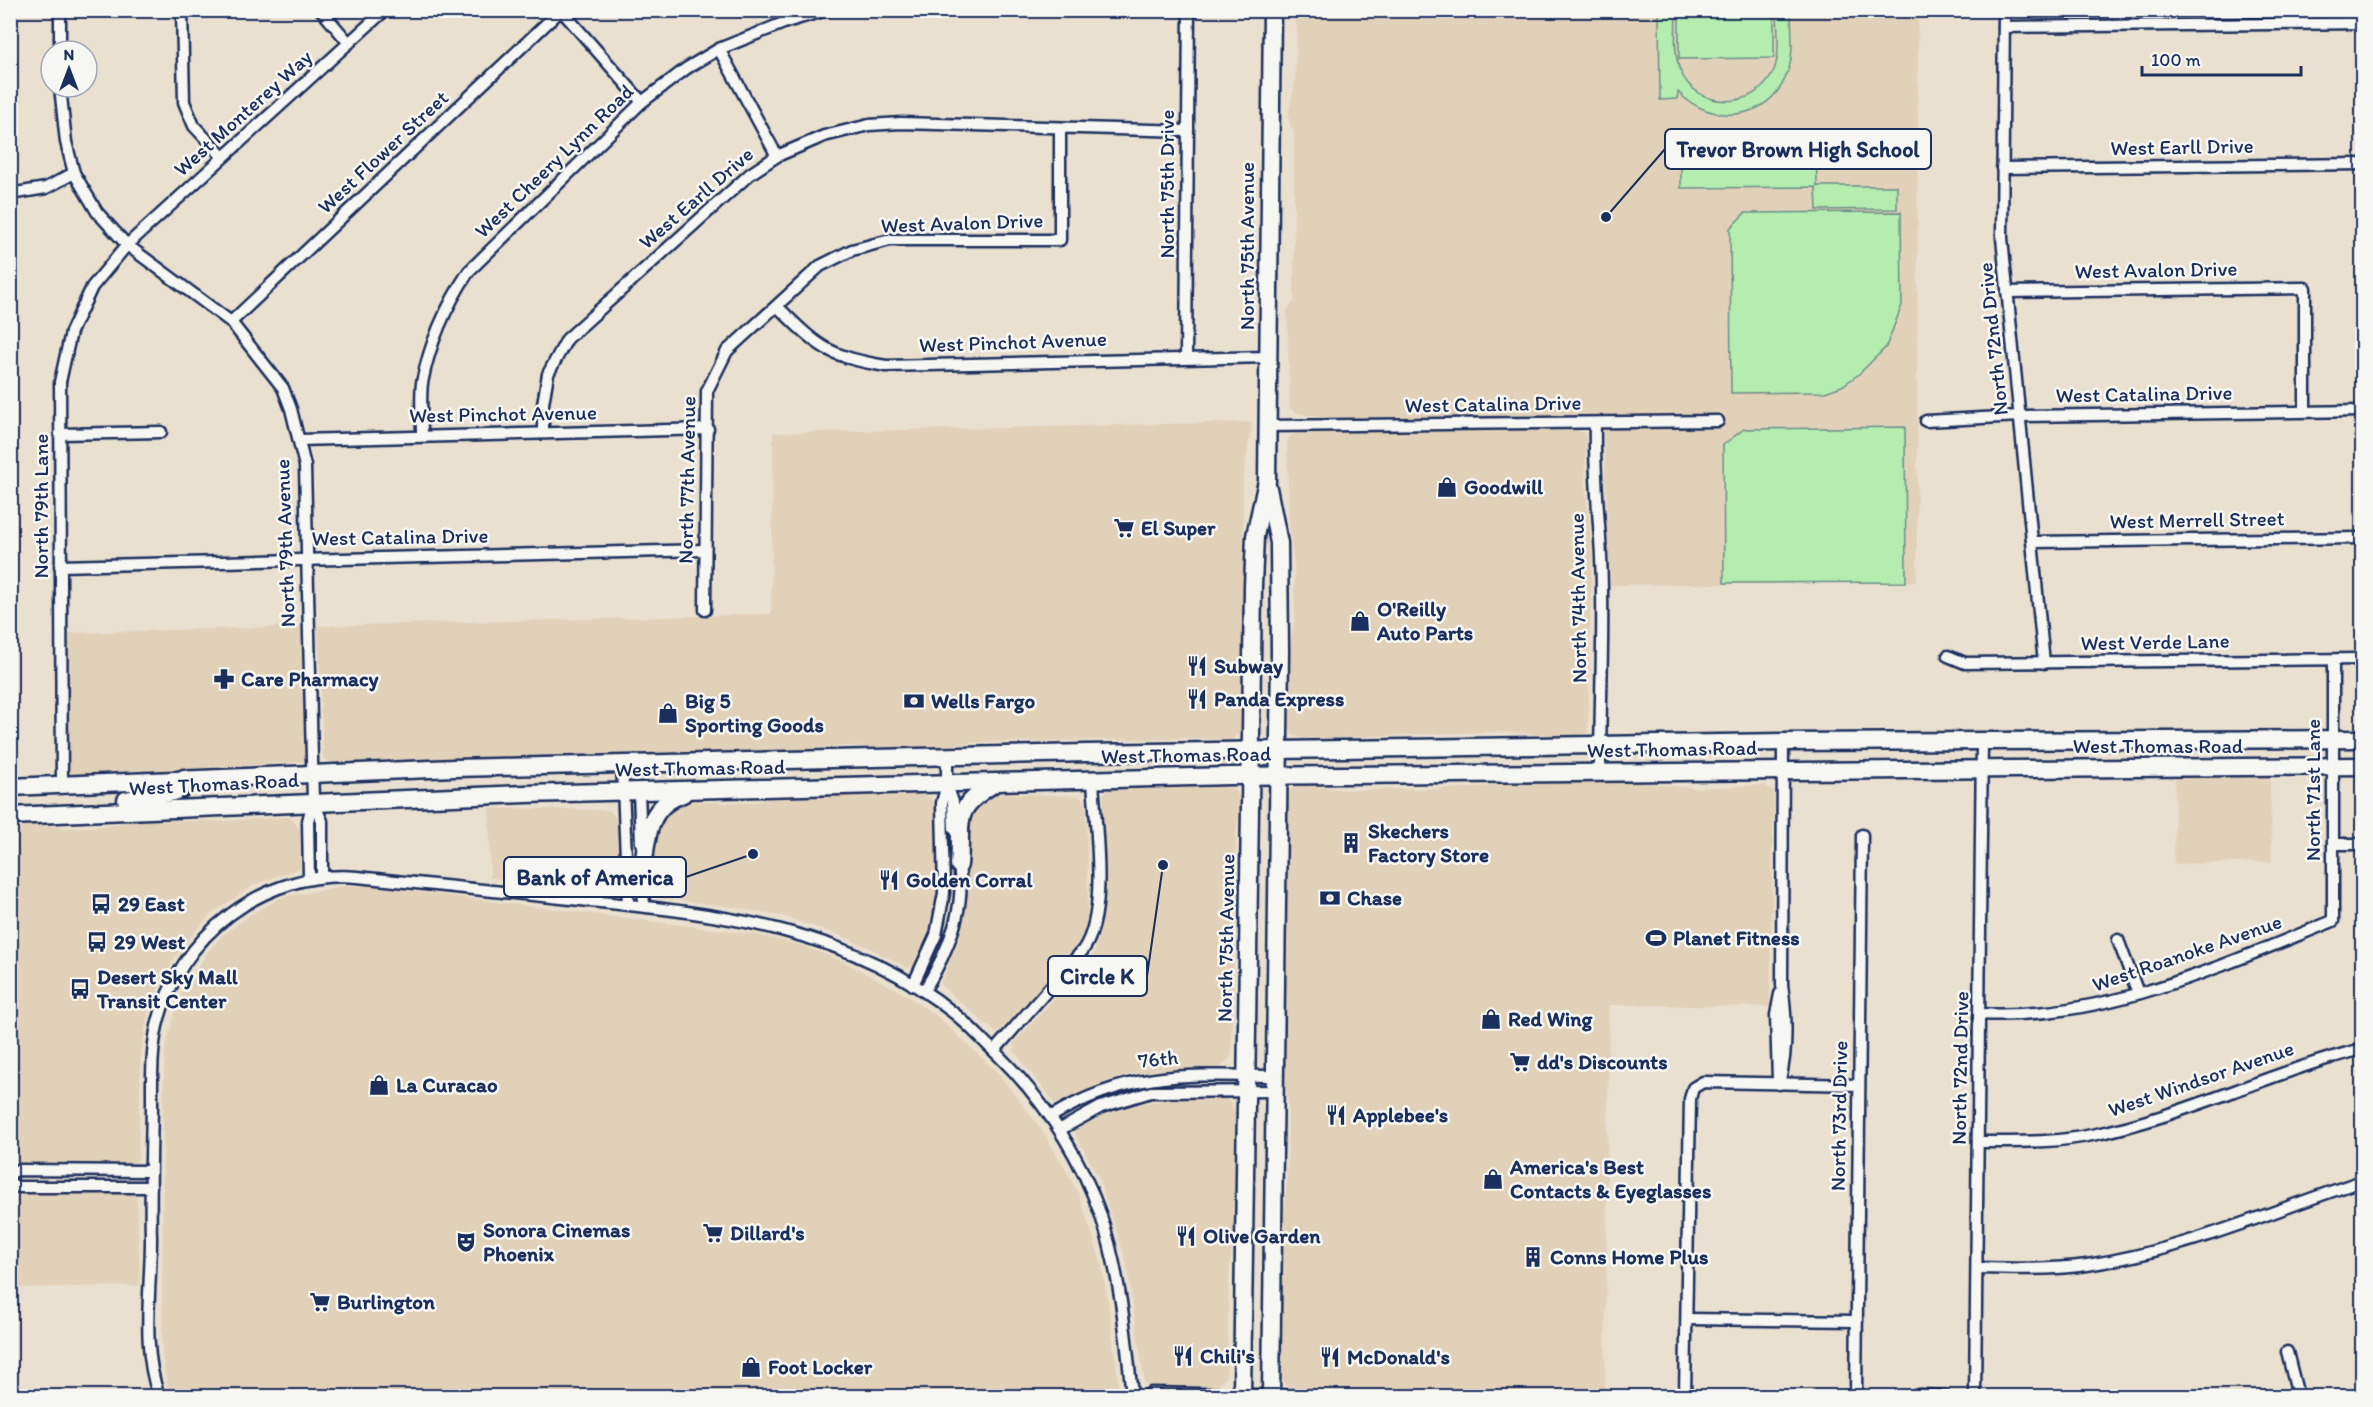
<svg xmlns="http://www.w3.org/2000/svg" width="2373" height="1407" viewBox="0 0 2373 1407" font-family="Itim,sans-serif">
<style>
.built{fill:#e2d1b9}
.pitch{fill:#b5edb0;stroke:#688e87;stroke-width:1.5}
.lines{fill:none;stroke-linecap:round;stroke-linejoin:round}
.street-casing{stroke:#1b2f5e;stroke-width:15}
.secondary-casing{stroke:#1b2f5e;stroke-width:21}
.street{stroke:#f6f6f2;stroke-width:10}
.secondary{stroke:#f6f6f2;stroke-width:16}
.labels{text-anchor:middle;stroke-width:5;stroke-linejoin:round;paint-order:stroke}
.street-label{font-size:21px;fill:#1b2f5e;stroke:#f6f6f2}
.poi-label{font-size:21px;font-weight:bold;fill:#1b2f5e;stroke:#f6f6f2;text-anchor:start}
.leader{fill:none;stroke:#1b2f5e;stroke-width:2}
.callout-dot{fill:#1b2f5e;stroke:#f6f6f2;stroke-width:2}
.callout{fill:#f6f6f2;stroke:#1b2f5e;stroke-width:2}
.callout-label{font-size:22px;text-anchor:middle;font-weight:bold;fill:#1b2f5e}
</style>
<rect width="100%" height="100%" fill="#eae0d0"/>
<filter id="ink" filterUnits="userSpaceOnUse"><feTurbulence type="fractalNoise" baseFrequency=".0167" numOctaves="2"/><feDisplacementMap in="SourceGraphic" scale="12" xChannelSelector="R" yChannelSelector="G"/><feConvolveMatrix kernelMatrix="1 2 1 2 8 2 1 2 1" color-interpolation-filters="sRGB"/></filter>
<g filter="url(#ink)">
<g class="built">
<polygon points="1293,11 1918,11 1917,582 1610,585 1603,417 1346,420 1300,414 1290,409 1287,310 1294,302 1294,133 1289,122 1289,110 1295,82 1297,28"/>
<polygon points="1252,422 1243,480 1243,724 1240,732 1232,740 1190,738 964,743 927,748 841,746 777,752 331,763 323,758 318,626 771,614 773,433"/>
<polygon points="1576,430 1584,433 1586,440 1585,481 1592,550 1588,733 1580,736 1491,732 1303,739 1293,735 1288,725 1289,652 1295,618 1294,562 1289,525 1287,444 1289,437 1298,432"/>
<polygon points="301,626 305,756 303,762 69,776 69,633"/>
<polygon points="2175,776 2270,776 2272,862 2174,864"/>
<polygon points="1630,782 1695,788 1764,785 1774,791 1770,1007 1609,1005 1605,1396 1472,1396 1287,1387 1280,1375 1281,1235 1287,1181 1288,1103 1283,1060 1288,795 1292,789 1302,785 1346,790 1472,788 1509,783"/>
<polygon points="1219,787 1234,789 1240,798 1236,835 1231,1057 1220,1068 1156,1070 1132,1074 1104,1082 1064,1102 1055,1103 1015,1053 1013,1044 1093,956 1100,933 1104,906 1103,794 1108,790"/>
<polygon points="1002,793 1078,796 1083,799 1086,804 1088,890 1087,927 1076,949 1000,1031 995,1032 940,985 959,939 967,885 965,855 970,809 988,795"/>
<polygon points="919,794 931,798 936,809 937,897 925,946 916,965 911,967 907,968 870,948 836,934 784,917 734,907 659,898 654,894 652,832 656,820 678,801 753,803 772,798"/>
<polygon points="489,808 609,810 618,820 620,886 612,893 490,878"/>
<polygon points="287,817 292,819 300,830 300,868 254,885 211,914 180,949 155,994 148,1012 141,1055 138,1160 130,1166 23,1165 18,1162 14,1147 14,841 19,829 31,824 66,828 107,826 139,820 223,821"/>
<polygon points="343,886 370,886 754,934 797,944 845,962 902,992 937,1016 997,1072 1042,1130 1064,1166 1078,1192 1100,1259 1108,1302 1120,1396 169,1396 162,1354 163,1099 165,1050 179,998 206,954 223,935 250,915 282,897"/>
<polygon points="1181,1097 1224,1098 1231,1102 1236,1115 1235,1217 1229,1279 1227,1372 1225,1379 1216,1387 1148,1387 1145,1384 1126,1260 1099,1179 1074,1132 1090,1119 1125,1106"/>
<polygon points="24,1193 131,1193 137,1197 140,1286 13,1288 13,1203"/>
</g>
<g class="pitch">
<path d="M1659 11H1676C1676 29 1673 52 1680 70 1696 111 1757 111 1774 70 1781 52 1777 29 1777 11H1791C1791 31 1795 55 1787 74 1769 122 1711 126 1678 92L1677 99 1660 100Z"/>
<polygon points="1679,11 1774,11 1774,58 1679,59"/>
<polygon points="1816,138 1817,186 1897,186 1897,209 1817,210 1816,187 1681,188 1681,139"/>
<polygon points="1901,212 1902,305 1886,347 1859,374 1842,386 1825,392 1731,393 1730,228 1745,213"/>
<polygon points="1905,427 1906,582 1724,583 1723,445 1744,429"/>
</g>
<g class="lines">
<g class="street-casing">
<g id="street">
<polyline points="60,10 60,51"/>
<polyline points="182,10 184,102 194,126 223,157"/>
<polyline points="321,10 349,43"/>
<polyline points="2004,10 2002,238 2044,663"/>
<polyline points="2004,27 2362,23"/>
<polyline points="719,49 777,156"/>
<polyline points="60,87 66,142 74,173 97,212 127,245 231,322 283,388 291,409 305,466 313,801 308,821 309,877"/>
<polyline points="2002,168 2362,164"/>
<polyline points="10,194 46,188 74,173"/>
<polyline points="2007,292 2305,288 2305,411"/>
<path d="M778 307C819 348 828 356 886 366L1269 357"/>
<polyline points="231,322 561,10 642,102"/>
<polyline points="1186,357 1189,10"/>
<polyline points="1926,421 2020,416 2362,411"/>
<path d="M1595 423C1594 462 1597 499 1600 538 1605 615 1600 695 1600 773"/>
<polyline points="1268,426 1718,421"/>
<polyline points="543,432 543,404 548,374 567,339 750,174 777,156 824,136 869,125 901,123 1187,131"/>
<polyline points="60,434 161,432"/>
<path d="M422 435C422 418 420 399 422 383 430 341 446 306 469 271L642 102 687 68 719 49 786 22 827 10"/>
<polyline points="299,440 708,429"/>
<polyline points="2033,542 2362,538"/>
<polyline points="60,566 705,550"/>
<polyline points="705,610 707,391 727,351 820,266 852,250 890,240 1060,240 1060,128"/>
<polyline points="1948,656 1965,663 2362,659"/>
<polyline points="622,764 628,904"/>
<polyline points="62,785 60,382 71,332 92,287 127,245 385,10"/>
<polyline points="947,785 953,802 954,828"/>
<polyline points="639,792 641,843"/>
<polyline points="313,801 322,821 322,876"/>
<polyline points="2333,844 2362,844"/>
<polyline points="642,864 644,906"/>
<polyline points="2118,940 2138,993"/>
<polyline points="913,985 936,935 944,893 942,803 947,784 947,756"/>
<path d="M924 991C947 953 968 907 958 861"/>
<path d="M1980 1014C2103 1021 2221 966 2333 921V660"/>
<path d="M994 1051 1083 950C1109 913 1095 826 1093 780"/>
<polyline points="1778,1080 1776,1015 1780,994"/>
<path d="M1779 1084C1788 1051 1787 1019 1782 985L1783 742"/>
<path d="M1052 1116C1129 1070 1189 1075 1275 1076"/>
<polyline points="1061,1129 1101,1107 1151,1092 1276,1091"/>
<path d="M1978 1142C2016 1142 2055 1143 2092 1135 2185 1116 2271 1072 2362 1049"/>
<polyline points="10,1173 18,1170 150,1171"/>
<polyline points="10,1184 19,1187 151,1187"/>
<path d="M1977 1268C2013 1269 2050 1270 2087 1265 2183 1251 2271 1211 2362 1181"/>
<polyline points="1687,1319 1857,1321"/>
<polyline points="2287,1352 2298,1396"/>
<polyline points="1919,1395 1945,1396"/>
<path d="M159 1396C141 1348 151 1290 151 1239 150 1195 151 1151 152 1107 152 1081 151 1053 157 1026 178 936 264 869 357 877 435 885 512 893 590 901 719 914 850 928 955 1014 970 1026 983 1041 997 1054 1044 1100 1078 1151 1100 1213 1120 1271 1126 1336 1132 1396"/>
<polyline points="1147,1396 1151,1393 1312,1396"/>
<polyline points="1685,1396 1690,1099 1693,1088 1703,1082 1859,1085"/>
<polyline points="1856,1396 1862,835"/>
<polyline points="1975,1396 1982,741"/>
</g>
</g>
<g class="secondary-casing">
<g id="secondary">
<polyline points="1268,488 1279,543 1280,652 1271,1396"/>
<polyline points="10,787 454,768 1086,753 1783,742 2362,739"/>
<polyline points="126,800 174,792 181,789 184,778"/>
<polyline points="10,816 525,794 1231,776 2362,766"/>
<path d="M959 865C963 821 950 811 992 785"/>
<path d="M643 869C647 837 647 806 683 794"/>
<polyline points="1242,1396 1253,586 1255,536 1267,481 1272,10"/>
</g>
</g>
<use href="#street" class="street"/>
<use href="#secondary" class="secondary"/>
</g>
</g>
<defs>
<g id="shop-bare" transform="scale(1.62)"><path d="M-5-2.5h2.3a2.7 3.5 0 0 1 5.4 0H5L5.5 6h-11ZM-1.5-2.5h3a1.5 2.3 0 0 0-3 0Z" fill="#1b2f5e" stroke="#f6f6f2" stroke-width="2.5" paint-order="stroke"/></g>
<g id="supermarket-bare" transform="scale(1.62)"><path d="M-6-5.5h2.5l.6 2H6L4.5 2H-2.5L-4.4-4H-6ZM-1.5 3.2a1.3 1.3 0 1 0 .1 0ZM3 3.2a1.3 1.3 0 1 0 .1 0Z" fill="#1b2f5e" stroke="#f6f6f2" stroke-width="2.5" paint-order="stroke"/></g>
<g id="restaurant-bare" transform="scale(1.62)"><path d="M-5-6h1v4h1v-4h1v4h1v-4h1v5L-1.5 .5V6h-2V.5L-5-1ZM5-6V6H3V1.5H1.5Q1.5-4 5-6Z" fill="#1b2f5e" stroke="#f6f6f2" stroke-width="2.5" paint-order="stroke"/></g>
<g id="pharmacy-bare" transform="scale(1.62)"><path d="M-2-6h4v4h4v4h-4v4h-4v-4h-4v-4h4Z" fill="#1b2f5e" stroke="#f6f6f2" stroke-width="2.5" paint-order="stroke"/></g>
<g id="bank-bare" transform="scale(1.62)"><path d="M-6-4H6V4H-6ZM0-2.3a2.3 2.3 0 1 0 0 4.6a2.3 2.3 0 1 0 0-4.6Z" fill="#1b2f5e" stroke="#f6f6f2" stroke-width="2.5" paint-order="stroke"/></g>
<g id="building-bare" transform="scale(1.62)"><path d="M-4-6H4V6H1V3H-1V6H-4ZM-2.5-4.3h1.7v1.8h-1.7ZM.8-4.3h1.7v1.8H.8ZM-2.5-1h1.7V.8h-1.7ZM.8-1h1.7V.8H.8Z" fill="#1b2f5e" stroke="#f6f6f2" stroke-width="2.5" paint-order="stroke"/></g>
<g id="bus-bare" transform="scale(1.62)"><path d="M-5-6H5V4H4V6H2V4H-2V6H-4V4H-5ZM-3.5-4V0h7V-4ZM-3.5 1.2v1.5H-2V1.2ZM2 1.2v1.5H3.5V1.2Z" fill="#1b2f5e" stroke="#f6f6f2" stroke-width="2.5" paint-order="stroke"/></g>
<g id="stadium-bare" transform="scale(1.62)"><path d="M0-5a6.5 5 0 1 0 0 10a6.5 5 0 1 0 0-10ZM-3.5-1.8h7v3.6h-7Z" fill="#1b2f5e" stroke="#f6f6f2" stroke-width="2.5" paint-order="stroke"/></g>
<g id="theatre-bare" transform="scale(1.62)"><path d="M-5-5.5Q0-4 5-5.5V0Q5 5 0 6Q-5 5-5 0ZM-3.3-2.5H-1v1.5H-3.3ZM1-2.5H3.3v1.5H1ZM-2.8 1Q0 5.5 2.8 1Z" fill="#1b2f5e" stroke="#f6f6f2" stroke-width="2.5" paint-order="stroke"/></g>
</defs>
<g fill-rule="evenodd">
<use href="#shop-bare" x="1447" y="487"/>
<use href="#supermarket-bare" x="1124" y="528"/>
<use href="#shop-bare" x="1360" y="621"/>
<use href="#restaurant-bare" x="1197" y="666"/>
<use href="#pharmacy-bare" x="224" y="679"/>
<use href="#restaurant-bare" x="1197" y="699"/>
<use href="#bank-bare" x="914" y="701"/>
<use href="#shop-bare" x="668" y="713"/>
<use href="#building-bare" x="1351" y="843"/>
<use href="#restaurant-bare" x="889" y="880"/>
<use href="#bank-bare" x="1330" y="898"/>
<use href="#bus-bare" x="101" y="904"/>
<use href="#stadium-bare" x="1656" y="938"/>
<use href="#bus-bare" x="97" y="942"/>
<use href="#bus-bare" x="80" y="989"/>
<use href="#shop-bare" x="1491" y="1019"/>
<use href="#supermarket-bare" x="1520" y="1062"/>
<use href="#shop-bare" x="379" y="1085"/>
<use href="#restaurant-bare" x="1336" y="1115"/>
<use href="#shop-bare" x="1493" y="1179"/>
<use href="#supermarket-bare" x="713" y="1233"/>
<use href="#restaurant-bare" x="1186" y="1236"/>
<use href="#theatre-bare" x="466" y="1242"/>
<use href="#building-bare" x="1533" y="1257"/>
<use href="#supermarket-bare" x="320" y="1302"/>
<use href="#restaurant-bare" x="1183" y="1356"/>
<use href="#restaurant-bare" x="1330" y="1357"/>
<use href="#shop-bare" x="751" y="1367"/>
</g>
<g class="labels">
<g class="street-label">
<text transform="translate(243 113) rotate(-42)" y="7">West Monterey Way</text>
<text transform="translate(2182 147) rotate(-1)" y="7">West Earll Drive</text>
<text transform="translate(383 152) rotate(-43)" y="7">West Flower Street</text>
<text transform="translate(554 161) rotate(-44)" y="7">West Cheery Lynn Road</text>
<text transform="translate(1167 184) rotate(-90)" y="7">North 75th Drive</text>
<text transform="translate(696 198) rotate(-41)" y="7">West Earll Drive</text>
<text transform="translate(962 223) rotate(-2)" y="7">West Avalon Drive</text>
<text transform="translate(1247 246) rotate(-90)" y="7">North 75th Avenue</text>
<text transform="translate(2156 270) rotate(-1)" y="7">West Avalon Drive</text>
<text transform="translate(1993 339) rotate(-96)" y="7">North 72nd Drive</text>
<text transform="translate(1013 342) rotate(-2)" y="7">West Pinchot Avenue</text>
<text transform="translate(2144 394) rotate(-1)" y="7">West Catalina Drive</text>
<text transform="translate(1493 404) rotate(-1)" y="7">West Catalina Drive</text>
<text transform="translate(503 414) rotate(-1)" y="7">West Pinchot Avenue</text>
<text transform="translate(687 480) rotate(-89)" y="7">North 77th Avenue</text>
<text transform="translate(41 506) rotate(-90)" y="7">North 79th Lane</text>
<text transform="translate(2197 520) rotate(-1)" y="7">West Merrell Street</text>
<text transform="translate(400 537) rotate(-1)" y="7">West Catalina Drive</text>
<text transform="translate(285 543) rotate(-92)" y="7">North 79th Avenue</text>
<text transform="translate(1578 598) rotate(-91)" y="7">North 74th Avenue</text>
<text transform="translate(2155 642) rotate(-1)" y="7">West Verde Lane</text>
<text x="2158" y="753">West Thomas Road</text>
<text transform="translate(1672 749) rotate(-1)" y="7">West Thomas Road</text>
<text transform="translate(1186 755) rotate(-1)" y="7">West Thomas Road</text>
<text transform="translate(700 768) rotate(-1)" y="7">West Thomas Road</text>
<text transform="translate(214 784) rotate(-3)" y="7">West Thomas Road</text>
<text transform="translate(2313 790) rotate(-90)" y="7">North 71st Lane</text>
<text transform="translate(1226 938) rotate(-89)" y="7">North 75th Avenue</text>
<text transform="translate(2187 953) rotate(-19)" y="7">West Roanoke Avenue</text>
<text transform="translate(1158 1059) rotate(-6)" y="7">76th</text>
<text transform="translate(1960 1068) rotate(-89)" y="7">North 72nd Drive</text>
<text transform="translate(2201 1079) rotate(-19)" y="7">West Windsor Avenue</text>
<text transform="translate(1839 1116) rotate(-89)" y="7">North 73rd Drive</text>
</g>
<g class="poi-label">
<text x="1464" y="494">Goodwill</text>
<text x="1141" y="535">El Super</text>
<text x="1377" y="616">O'Reilly<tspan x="1377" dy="24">Auto Parts</tspan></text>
<text x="1214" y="673">Subway</text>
<text x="241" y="686">Care Pharmacy</text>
<text x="1214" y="706">Panda Express</text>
<text x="685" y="708">Big 5<tspan x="685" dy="24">Sporting Goods</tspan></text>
<text x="931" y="708">Wells Fargo</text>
<text x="1368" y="838">Skechers<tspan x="1368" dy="24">Factory Store</tspan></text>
<text x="906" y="887">Golden Corral</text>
<text x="1347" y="905">Chase</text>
<text x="118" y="911">29 East</text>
<text x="1673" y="945">Planet Fitness</text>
<text x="114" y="949">29 West</text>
<text x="97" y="984">Desert Sky Mall<tspan x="97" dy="24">Transit Center</tspan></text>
<text x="1508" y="1026">Red Wing</text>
<text x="1537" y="1069">dd's Discounts</text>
<text x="396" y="1092">La Curacao</text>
<text x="1353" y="1122">Applebee's</text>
<text x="1510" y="1174">America's Best<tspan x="1510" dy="24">Contacts &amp; Eyeglasses</tspan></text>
<text x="483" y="1237">Sonora Cinemas<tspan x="483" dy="24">Phoenix</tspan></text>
<text x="730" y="1240">Dillard's</text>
<text x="1203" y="1243">Olive Garden</text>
<text x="1550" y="1264">Conns Home Plus</text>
<text x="337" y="1309">Burlington</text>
<text x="1200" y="1363">Chili's</text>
<text x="1347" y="1364">McDonald's</text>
<text x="768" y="1374">Foot Locker</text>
</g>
</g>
<path class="leader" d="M1606 217L1665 149M753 854L686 877M1163 865L1147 976"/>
<g class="callout-dot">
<circle cx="1606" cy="217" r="6"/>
<circle cx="753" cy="854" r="6"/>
<circle cx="1163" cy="865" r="6"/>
</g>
<g class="callout">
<rect x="1665" y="129" width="266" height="40" rx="6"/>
<rect x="504" y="857" width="182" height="40" rx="6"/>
<rect x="1048" y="956" width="99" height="40" rx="6"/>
</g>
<g class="callout-label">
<text x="1798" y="157">Trevor Brown High School</text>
<text x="595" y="885">Bank of America</text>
<text x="1097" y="984">Circle K</text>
</g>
<rect width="2373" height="1407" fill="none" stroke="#f6f6f2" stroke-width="36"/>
<rect x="18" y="18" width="2337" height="1371" fill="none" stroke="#1b2f5e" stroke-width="2" filter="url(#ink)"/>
<g transform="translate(69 69)"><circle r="28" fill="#f6f6f2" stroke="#9ea6b7" stroke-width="1.5"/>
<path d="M0-4.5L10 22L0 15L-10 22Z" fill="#1b2f5e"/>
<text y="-9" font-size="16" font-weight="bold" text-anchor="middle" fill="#1b2f5e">N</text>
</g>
<path d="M2142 66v9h159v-9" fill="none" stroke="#1b2f5e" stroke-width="3"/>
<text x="2151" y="66" font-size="18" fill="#1b2f5e" stroke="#f6f6f2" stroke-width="4.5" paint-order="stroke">100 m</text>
</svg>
